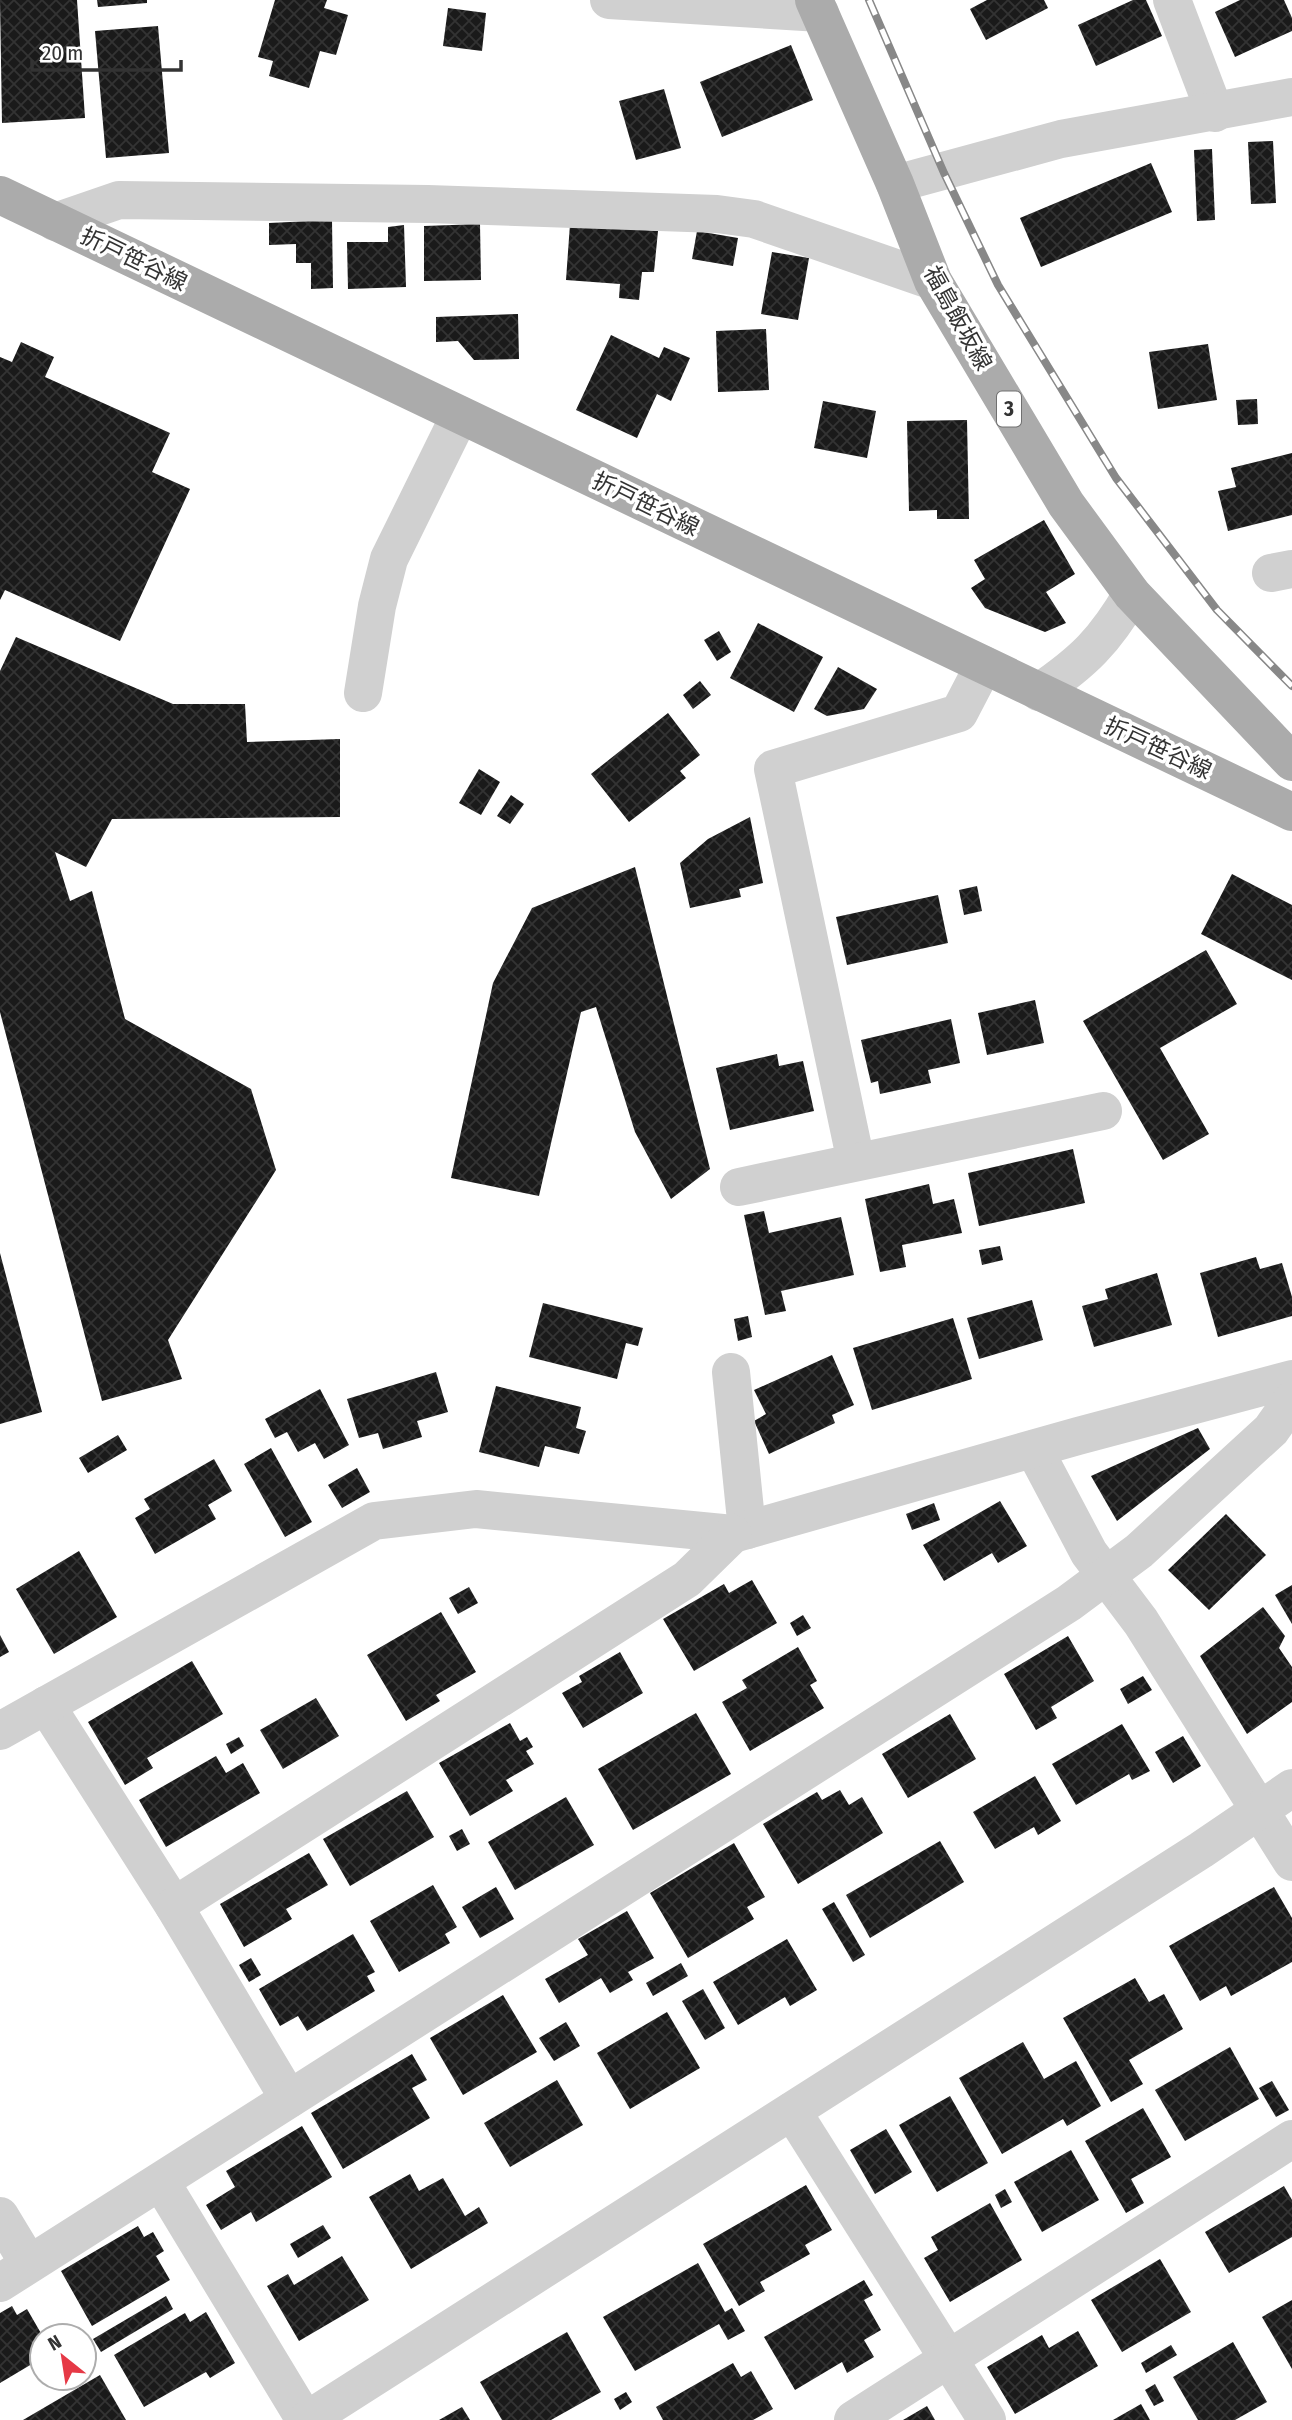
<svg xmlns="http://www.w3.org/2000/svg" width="1292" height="2420" viewBox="0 0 1292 2420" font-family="'Fira Sans Condensed','Noto Sans JP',sans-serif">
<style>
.building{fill:url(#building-cross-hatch)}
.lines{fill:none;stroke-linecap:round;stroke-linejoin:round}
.minor{stroke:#d0d0d0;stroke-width:38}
.major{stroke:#ababab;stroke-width:38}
.rail-casing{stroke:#888;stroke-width:8}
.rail{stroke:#fff;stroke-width:5;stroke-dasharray:16;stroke-linecap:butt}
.labels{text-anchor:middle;stroke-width:7;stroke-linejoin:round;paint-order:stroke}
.shield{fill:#fff;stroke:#707070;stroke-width:2}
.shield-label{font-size:21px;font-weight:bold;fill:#333}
.street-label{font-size:23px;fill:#333;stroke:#fff}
</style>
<defs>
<pattern id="building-cross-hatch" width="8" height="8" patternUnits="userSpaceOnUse" patternTransform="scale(1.75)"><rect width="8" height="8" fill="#1a1a1a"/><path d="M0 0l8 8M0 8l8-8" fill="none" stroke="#333"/></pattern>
</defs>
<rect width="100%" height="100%" fill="#fff"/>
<g class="building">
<polygon points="0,0 77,0 85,118 2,123"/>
<polygon points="97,0 147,0 147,3 98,7"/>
<polygon points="275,0 327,0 324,8 348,15 336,55 320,51 309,88 269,76 273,61 258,57"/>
<polygon points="987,0 1044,0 1048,8 986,40 970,9"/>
<polygon points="1133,0 1146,0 1162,36 1096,66 1078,25"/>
<polygon points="1240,0 1284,0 1292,18 1292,31 1235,57 1215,12"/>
<polygon points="448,8 486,13 482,51 443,46"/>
<polygon points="158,26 169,153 106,158 95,31"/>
<polygon points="791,45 813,100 722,137 700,82"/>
<polygon points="664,89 681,148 636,160 619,101"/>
<polygon points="1273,141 1276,203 1251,204 1248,142"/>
<polygon points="1212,149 1215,220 1197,221 1194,150"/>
<polygon points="1151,163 1172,212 1041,267 1020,218"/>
<polygon points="332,220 333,288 311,289 311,263 296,263 296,244 269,245 269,223"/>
<polygon points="480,224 481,280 424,281 424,226"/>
<polygon points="570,224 658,231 654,272 642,272 639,300 619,298 620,284 566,280"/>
<polygon points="404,225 406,287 348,289 347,242 388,242 388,227"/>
<polygon points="697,231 738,238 733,266 692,259"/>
<polygon points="772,252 809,258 798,320 761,314"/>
<polygon points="518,314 519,359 474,360 458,341 436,342 436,317"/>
<polygon points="766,329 769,390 718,392 716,331"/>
<polygon points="611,335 659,358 664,347 690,358 671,401 657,394 637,438 576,410"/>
<polygon points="21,342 54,357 45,377 170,433 152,472 190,489 120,641 5,590 0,600 0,357 12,362"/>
<polygon points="1208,344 1217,400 1158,409 1149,352"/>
<polygon points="1257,399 1258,424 1238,425 1236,400"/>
<polygon points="823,401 876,411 867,458 814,448"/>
<polygon points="967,420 969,519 937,519 937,510 909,511 907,421"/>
<polygon points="1292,453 1292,515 1228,531 1218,491 1236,487 1231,468"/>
<polygon points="1044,520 1075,574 1046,592 1066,623 1045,632 985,608 971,588 985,579 974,560"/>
<polygon points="758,623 823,657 794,712 730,678"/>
<polygon points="719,631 731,652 717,661 704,640"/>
<polygon points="16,637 173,704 245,704 247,742 340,739 340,817 112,819 86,867 55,852 70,901 92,891 125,1019 251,1089 276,1170 168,1340 182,1379 102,1401 0,1012 0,671"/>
<polygon points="838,667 877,689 864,709 827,716 814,709"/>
<polygon points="700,681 711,695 693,709 683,695"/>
<polygon points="668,713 700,755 680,771 686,778 629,822 591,774"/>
<polygon points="479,769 500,782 481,815 459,803"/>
<polygon points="511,795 524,804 510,824 497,816"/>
<polygon points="750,817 763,883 739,889 741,897 690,908 680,863 708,839"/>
<polygon points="635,867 710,1169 671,1199 635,1132 596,1007 581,1012 539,1196 451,1178 493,983 532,908"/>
<polygon points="1232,874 1292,905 1292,980 1201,934"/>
<polygon points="977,886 982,911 964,915 959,890"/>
<polygon points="938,895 948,943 847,965 836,917"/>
<polygon points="1206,950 1237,1004 1160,1048 1209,1134 1163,1160 1083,1021"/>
<polygon points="1035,1000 1044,1043 987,1055 978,1013"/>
<polygon points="951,1019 960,1063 928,1070 931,1083 880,1094 878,1081 871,1083 861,1040"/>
<polygon points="777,1054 779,1066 803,1061 814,1111 730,1130 716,1068"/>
<polygon points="1073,1149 1085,1203 979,1226 968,1173"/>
<polygon points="929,1184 933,1204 954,1199 962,1233 902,1245 906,1267 880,1272 865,1199"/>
<polygon points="764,1211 769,1233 841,1217 854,1275 781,1291 786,1311 765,1315 744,1215"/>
<polygon points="1000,1246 1003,1260 982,1265 979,1250"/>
<polygon points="0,1253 42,1412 0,1424"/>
<polygon points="1256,1257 1260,1269 1282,1263 1292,1297 1292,1316 1218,1337 1200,1273"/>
<polygon points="1157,1273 1172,1325 1094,1347 1082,1306 1108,1299 1105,1289"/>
<polygon points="1032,1300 1043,1340 979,1359 967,1318"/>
<polygon points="543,1303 643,1328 638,1346 626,1343 617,1379 529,1357"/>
<polygon points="748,1316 752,1337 738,1341 734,1319"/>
<polygon points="953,1318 972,1379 872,1410 853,1348"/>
<polygon points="832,1355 854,1405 832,1415 835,1423 769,1454 754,1421 766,1414 754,1390"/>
<polygon points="436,1372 448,1412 417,1421 422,1437 383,1449 378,1433 359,1438 347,1399"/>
<polygon points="496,1386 581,1407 576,1428 586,1431 579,1454 545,1446 539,1467 479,1452"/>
<polygon points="320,1389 349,1445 324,1459 315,1443 298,1452 287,1432 275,1438 265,1419"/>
<polygon points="1198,1428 1210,1449 1117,1521 1091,1476"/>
<polygon points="118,1435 127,1450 88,1473 79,1458"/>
<polygon points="271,1448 312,1522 285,1537 244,1464"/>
<polygon points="214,1459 232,1491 208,1505 216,1519 155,1554 135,1518 150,1509 144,1499"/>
<polygon points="357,1468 370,1492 342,1508 328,1485"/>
<polygon points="1000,1501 1027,1546 998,1563 992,1553 944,1581 923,1545"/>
<polygon points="934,1503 940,1520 912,1530 906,1514"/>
<polygon points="1226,1514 1266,1555 1209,1610 1168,1570"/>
<polygon points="79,1551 117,1617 54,1654 16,1589"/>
<polygon points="752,1580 777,1623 694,1671 663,1619 724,1584 729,1593"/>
<polygon points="1292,1585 1292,1624 1275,1595"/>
<polygon points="469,1587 478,1603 458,1614 449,1598"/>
<polygon points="1263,1607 1285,1636 1279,1648 1292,1667 1292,1702 1247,1734 1200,1656"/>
<polygon points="441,1612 476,1672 436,1695 440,1701 406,1721 367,1655"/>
<polygon points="803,1615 811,1628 797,1636 790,1623"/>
<polygon points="0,1635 9,1652 0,1657"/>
<polygon points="1068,1636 1094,1681 1051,1707 1057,1718 1036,1730 1004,1674"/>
<polygon points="798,1647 817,1681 810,1685 824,1708 750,1751 722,1702 747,1688 742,1680"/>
<polygon points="620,1652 643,1693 583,1728 562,1693 582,1682 579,1676"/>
<polygon points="192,1661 223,1714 147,1758 153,1768 125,1785 88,1722"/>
<polygon points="1143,1676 1152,1690 1128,1704 1120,1689"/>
<polygon points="316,1698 339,1736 283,1769 260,1730"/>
<polygon points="696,1713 731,1774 633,1830 598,1769"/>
<polygon points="950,1714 976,1759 908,1798 882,1754"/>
<polygon points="510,1723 520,1741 527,1737 533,1747 526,1751 534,1764 506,1780 513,1791 470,1816 439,1763"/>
<polygon points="1122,1724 1150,1771 1132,1780 1129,1774 1076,1805 1052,1764"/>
<polygon points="1183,1736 1201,1766 1173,1783 1155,1752"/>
<polygon points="239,1737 244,1746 231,1754 226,1744"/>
<polygon points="216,1756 226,1773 243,1763 260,1793 166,1847 139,1800"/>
<polygon points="1035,1776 1061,1821 1038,1835 1034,1827 995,1849 973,1812"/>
<polygon points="840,1790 849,1805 862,1797 883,1833 798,1884 763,1824 817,1792 822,1800"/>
<polygon points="407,1791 434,1837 350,1886 323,1839"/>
<polygon points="566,1797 594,1845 515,1890 488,1842"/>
<polygon points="462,1829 470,1844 457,1851 449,1836"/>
<polygon points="940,1841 964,1882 870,1938 846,1895"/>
<polygon points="734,1843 765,1897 747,1907 754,1919 688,1958 650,1893"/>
<polygon points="309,1853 328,1885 286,1909 292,1919 244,1947 220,1904"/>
<polygon points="433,1885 457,1927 445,1934 450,1943 399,1972 370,1921"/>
<polygon points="496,1887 514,1919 480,1938 462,1907"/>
<polygon points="1274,1887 1292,1918 1292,1962 1231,1996 1226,1986 1200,2001 1169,1946"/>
<polygon points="834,1902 865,1955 853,1962 822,1909"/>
<polygon points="627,1911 654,1958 628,1972 633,1980 610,1993 601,1978 559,2003 545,1979 588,1955 578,1939"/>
<polygon points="353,1934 375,1972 367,1976 375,1991 307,2031 298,2016 280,2026 259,1989"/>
<polygon points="787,1939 817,1990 790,2006 785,1997 738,2025 713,1982"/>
<polygon points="251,1958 261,1975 249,1982 239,1965"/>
<polygon points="681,1963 688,1976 653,1996 646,1983"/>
<polygon points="1135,1978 1149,2002 1164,1994 1183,2029 1129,2060 1143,2084 1111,2102 1063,2018"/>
<polygon points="703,1989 725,2028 705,2040 682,2001"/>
<polygon points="503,1995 537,2052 463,2095 430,2038"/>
<polygon points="667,2012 700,2068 630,2109 597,2053"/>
<polygon points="566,2022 580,2046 554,2061 539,2038"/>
<polygon points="1023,2042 1044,2079 1076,2061 1101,2106 1067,2126 1063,2119 1002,2154 959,2078"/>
<polygon points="1230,2047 1259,2099 1185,2141 1155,2090"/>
<polygon points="412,2054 427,2080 412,2088 430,2118 343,2169 311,2113"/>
<polygon points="557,2080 583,2125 510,2167 484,2123"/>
<polygon points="1272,2081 1289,2110 1276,2117 1259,2088"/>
<polygon points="950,2096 988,2163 937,2192 899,2125"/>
<polygon points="1143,2108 1171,2157 1131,2179 1144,2203 1126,2213 1085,2141"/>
<polygon points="302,2126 332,2177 256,2222 251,2212 221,2230 206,2205 235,2187 226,2171"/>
<polygon points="886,2129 912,2172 875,2194 850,2150"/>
<polygon points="1071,2150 1099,2200 1042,2232 1014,2182"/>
<polygon points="410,2174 419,2191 443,2178 465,2216 479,2207 488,2223 411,2269 369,2197"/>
<polygon points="806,2185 832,2230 805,2245 810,2254 760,2282 765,2291 739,2306 703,2244"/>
<polygon points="1284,2186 1292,2200 1292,2237 1229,2273 1205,2232"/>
<polygon points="1005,2189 1012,2202 1001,2208 995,2195"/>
<polygon points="990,2203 1022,2260 950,2302 924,2258 938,2250 931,2237"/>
<polygon points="323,2225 331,2238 298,2258 290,2244"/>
<polygon points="138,2226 144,2237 153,2232 164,2251 156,2256 170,2280 92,2326 61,2271"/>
<polygon points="342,2256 369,2300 299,2341 267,2286 288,2274 294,2285"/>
<polygon points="1160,2259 1191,2312 1122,2352 1091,2300"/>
<polygon points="698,2263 725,2312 732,2308 745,2331 728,2340 719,2324 635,2371 603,2317"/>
<polygon points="864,2280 873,2295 864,2300 881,2330 864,2340 874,2357 847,2373 842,2362 795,2390 764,2337"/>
<polygon points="166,2296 173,2309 101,2352 93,2339"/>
<polygon points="1292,2300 1292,2369 1262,2317"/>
<polygon points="12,2306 17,2315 27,2309 42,2335 42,2358 0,2383 0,2313"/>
<polygon points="206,2312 235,2363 210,2378 206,2372 144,2407 114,2355 185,2313 190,2322"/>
<polygon points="1078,2331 1098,2366 1015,2414 987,2367 1042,2335 1049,2348"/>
<polygon points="567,2332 601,2392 551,2420 502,2420 480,2382"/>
<polygon points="1233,2342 1267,2402 1235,2420 1198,2420 1173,2377"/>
<polygon points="1171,2345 1177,2355 1146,2373 1141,2363"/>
<polygon points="733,2363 741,2377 751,2371 773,2409 753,2420 663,2420 656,2407"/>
<polygon points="100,2375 126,2420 23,2420"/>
<polygon points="1155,2384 1164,2401 1154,2406 1145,2390"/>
<polygon points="626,2392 632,2402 620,2410 614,2399"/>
<polygon points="1141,2404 1150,2420 1113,2420"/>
<polygon points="927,2406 935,2420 903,2420"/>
<polygon points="462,2407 470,2420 439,2420"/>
</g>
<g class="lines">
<g class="minor">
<polyline points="609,0 820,13"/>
<polyline points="1172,0 1215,113"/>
<polyline points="895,184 1061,139 1292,97"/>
<polyline points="55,222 119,200 428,204 717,214 754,219 933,281"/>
<polyline points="1271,573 1292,569"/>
<path d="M1039 692C1083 662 1105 641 1132 594"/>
<polyline points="363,693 377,606 389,559 460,415"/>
<polyline points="856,1162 773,769 959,713 984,665"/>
<polyline points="739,1187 1103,1111"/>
<polyline points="731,1372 747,1530"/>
<polyline points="1034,1449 1089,1553 1141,1622 1292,1862"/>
<polyline points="46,1705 174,1906 289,2099"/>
<polyline points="0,1731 374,1521 476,1509 733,1534 1078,1436 1292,1379"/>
<polyline points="174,1906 687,1579 733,1534"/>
<polyline points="792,2111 987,2420"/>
<polyline points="161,2182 305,2420"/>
<polyline points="0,2216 29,2264"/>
<polyline points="0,2283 1069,1603 1139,1551 1271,1430 1292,1400"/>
<polyline points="307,2420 1201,1850 1292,1788"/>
<polyline points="853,2420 1292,2139"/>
</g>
<g class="major">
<polyline points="814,0 895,184 933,281 1066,504 1132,594 1292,762"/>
<polyline points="0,195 1292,812"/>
</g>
<g class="rail-casing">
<polyline id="rail" points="869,0 944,173 998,285 1116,478 1217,610 1292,686"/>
</g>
<use href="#rail" class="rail"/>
</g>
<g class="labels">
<rect class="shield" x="997" y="391.5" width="24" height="35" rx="5"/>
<g class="shield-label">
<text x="1009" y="416">3</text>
</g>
<g class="street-label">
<text transform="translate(134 259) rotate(26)" y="8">折戸笹谷線</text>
<text transform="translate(958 318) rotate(61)" y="8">福島飯坂線</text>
<text transform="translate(646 504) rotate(26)" y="8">折戸笹谷線</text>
<text transform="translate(1158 748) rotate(25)" y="8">折戸笹谷線</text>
</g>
</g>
<g transform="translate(63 2357) rotate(330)"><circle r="33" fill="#ffffff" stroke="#adadad" stroke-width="2"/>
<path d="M0-5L12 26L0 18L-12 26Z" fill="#e63946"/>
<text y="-10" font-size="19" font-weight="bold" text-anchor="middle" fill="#333333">N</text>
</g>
<path d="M32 60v10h149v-10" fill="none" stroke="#333333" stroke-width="3.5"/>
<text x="42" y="60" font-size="21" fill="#333333" stroke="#ffffff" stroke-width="5" paint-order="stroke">20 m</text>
</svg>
